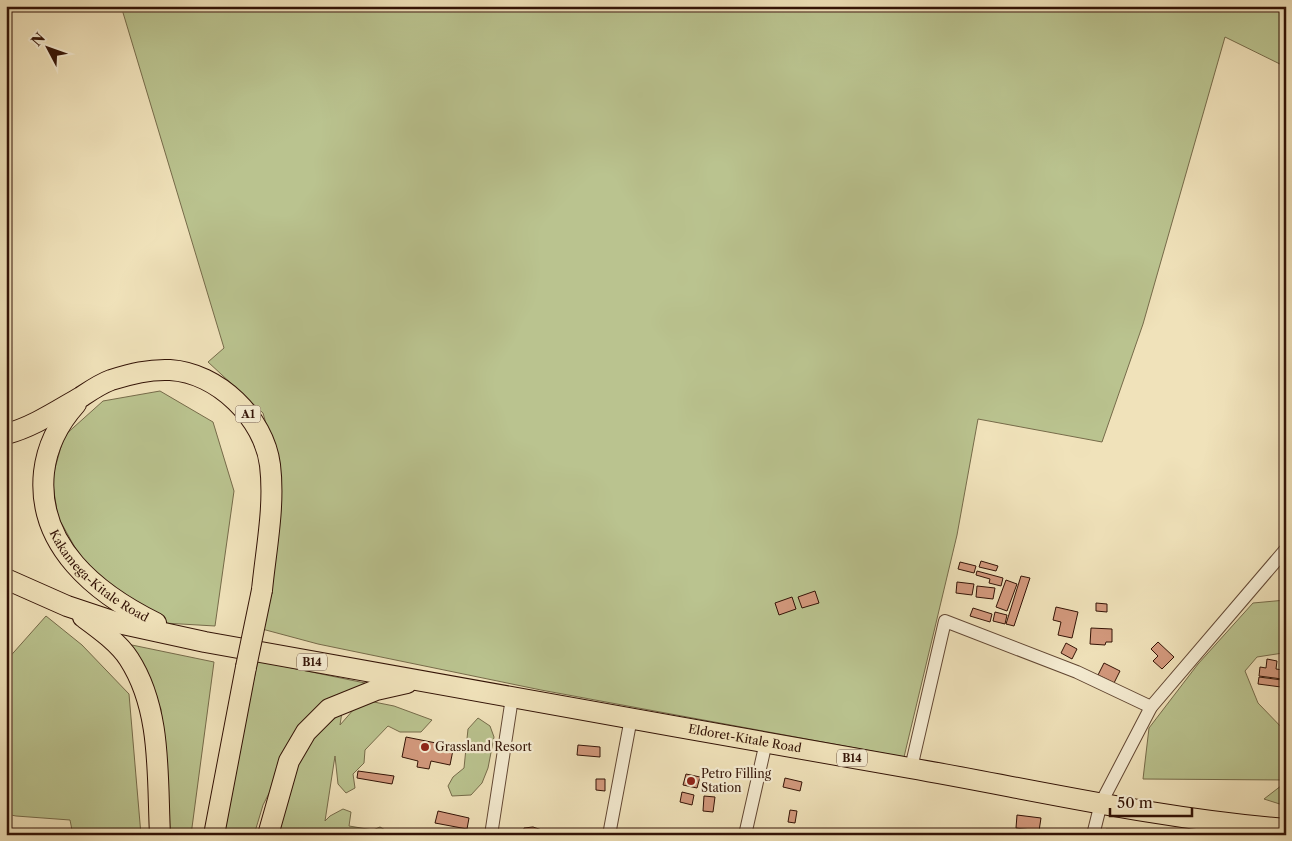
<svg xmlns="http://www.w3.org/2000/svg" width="1292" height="841" viewBox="0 0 1292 841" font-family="'Libre Caslon Text',serif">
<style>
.green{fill:#bac38f;stroke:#766b4a}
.building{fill:#d3997d;stroke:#331306}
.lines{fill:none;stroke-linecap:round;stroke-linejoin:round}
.minor-casing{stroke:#624733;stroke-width:14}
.trunk-casing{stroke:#331306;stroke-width:22}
.minor{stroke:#f5ecd2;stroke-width:12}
.trunk{stroke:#f0e2ba;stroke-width:20}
.trunk-bridge-casing{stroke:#331306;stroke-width:22;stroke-linecap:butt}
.trunk-bridge{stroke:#f0e2ba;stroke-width:20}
.poi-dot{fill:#8f2418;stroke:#f5ecd2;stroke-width:2}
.labels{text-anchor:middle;stroke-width:4.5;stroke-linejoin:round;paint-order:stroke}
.shield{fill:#f5ecd2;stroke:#6d5443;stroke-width:1}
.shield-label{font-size:11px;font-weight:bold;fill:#331306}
.street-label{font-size:12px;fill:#331306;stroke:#f5ecd2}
.poi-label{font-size:12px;fill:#331306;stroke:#f5ecd2;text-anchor:start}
</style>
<rect width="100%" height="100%" fill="#f0e2ba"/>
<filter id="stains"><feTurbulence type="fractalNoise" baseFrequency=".004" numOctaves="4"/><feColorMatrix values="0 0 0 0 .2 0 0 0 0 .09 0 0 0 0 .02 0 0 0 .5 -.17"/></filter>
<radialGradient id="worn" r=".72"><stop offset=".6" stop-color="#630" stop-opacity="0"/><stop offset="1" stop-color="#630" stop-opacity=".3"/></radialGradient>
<g class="green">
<polygon points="121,6 1286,6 1286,67 1225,37 1143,324 1102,442 978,419 957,535 904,757 541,690 318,644 262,629 281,476 263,413 208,362 224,348"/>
<polygon points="160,391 213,422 234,491 215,626 164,623 110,589 82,560 58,517 52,479 64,436 103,401"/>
<polygon points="1286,600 1286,660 1283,653 1257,657 1245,671 1258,703 1286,732 1286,780 1143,779 1149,728 1198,664 1253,603"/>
<polygon points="46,616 82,645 129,694 141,835 73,835 70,820 16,816 6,814 6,661"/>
<polygon points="127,644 214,662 191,835 164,835 161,709"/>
<polygon points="258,661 365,683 309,715 263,805 254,835 219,835"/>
<polygon points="369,701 394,706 432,720 421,732 400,732 388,726 365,750 364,763 353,774 355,788 346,793 338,784 335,756 325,821 330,816 343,809 351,812 349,826 373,830 380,827 394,835 277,835 293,775 310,740 342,712 340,725 354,709"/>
<polygon points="478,718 490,726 494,737 488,768 482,783 471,795 452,796 448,786 453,777 464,768 468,729"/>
<polygon points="1286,782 1286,806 1264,799"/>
<polygon points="1106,829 1175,830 1176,835 1105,835"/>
</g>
<g class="building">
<polygon points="981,561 998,566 996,571 979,567"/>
<polygon points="960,562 976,566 974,573 958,569"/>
<polygon points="977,571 1003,578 1001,586 989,583 990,579 976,575"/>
<polygon points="1021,576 1030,578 1014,626 1006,624"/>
<polygon points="1006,580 1017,584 1007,611 996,607"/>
<polygon points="957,582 974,584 972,595 956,593"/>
<polygon points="977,586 995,588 993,599 976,597"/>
<polygon points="815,591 819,603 802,608 798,597"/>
<polygon points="792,597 796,609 779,615 775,603"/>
<polygon points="1096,603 1107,604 1107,612 1096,611"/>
<polygon points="1056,607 1078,612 1072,638 1058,635 1061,622 1053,620"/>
<polygon points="973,608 992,614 990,622 970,616"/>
<polygon points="995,612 1007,615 1005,624 993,621"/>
<polygon points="1091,628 1112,629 1112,642 1106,642 1105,645 1090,644"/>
<polygon points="1158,642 1174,657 1162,669 1153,661 1158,656 1151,649"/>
<polygon points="1066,643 1077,649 1072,659 1061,653"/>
<polygon points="1267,659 1277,661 1276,669 1283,670 1282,679 1259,676 1260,667 1266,668"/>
<polygon points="1104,663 1120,671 1114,683 1098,675"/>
<polygon points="1259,677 1282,680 1281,687 1258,684"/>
<polygon points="406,737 441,744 443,748 453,750 450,765 431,761 429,769 417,767 418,761 402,757"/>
<polygon points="578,745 600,747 600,757 577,755"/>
<polygon points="358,771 394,776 392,784 357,778"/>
<polygon points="686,774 700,777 697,788 683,785"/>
<polygon points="785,778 802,782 800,791 783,787"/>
<polygon points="596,779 605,779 605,791 596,790"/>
<polygon points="682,792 694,795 692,805 680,802"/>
<polygon points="704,796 715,797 713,812 703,811"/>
<polygon points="790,810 797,811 795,823 788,822"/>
<polygon points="438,811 469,818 467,829 435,823"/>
<polygon points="1017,815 1041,818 1039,831 1016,828"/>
<polygon points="533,827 545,831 545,835 523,835 524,828"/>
</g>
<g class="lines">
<g class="minor-casing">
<g id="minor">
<polyline points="911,768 945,621 1077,672 1151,707"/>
<polyline points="491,835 512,698"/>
<polyline points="609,835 631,718"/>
<polyline points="745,835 766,742"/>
<polyline points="1093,835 1101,803 1151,707 1286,549"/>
</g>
</g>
<g class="trunk-casing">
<g id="trunk">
<path id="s1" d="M76 404C58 424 47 446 44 472 36 546 97 594 156 623"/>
<path d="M6 434C33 427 58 410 81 397 90 391 100 384 111 380 131 374 149 369 170 370 218 373 264 418 270 465 275 506 266 549 262 590"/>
<path id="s2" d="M6 579 67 606 118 623 205 642C440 686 675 726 910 768 1035 790 1159 819 1286 829"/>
<path d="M83 617C98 628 119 643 129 659 162 710 157 776 160 835"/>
<polyline points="214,835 246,667"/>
<polyline points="268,835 289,761 306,732 329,709 376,690 407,683"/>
</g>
</g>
<use href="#minor" class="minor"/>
<use href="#trunk" class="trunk"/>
<g class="trunk-bridge-casing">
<polyline id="trunk-bridge" points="246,667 262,590"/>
</g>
<use href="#trunk-bridge" class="trunk-bridge"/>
</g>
<g class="poi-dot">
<circle cx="425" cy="747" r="5"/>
<circle cx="691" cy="781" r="5"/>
</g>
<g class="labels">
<g class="shield">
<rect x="235.5" y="405.5" width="25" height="17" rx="4"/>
<rect x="297" y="653.5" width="30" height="17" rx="4"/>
<rect x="837" y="749.5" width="30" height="17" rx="4"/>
</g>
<g class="shield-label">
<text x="248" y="418">A1</text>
<text x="312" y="666">B14</text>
<text x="852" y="762">B14</text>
</g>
<g class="street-label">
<text dy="4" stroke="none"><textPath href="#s1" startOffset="202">Kakamega-Kitale Road</textPath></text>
<text dy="4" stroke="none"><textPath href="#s2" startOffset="758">Eldoret-Kitale Road</textPath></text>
</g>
<g class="poi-label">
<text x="435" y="751">Grassland Resort</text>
<text x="701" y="778">Petro Filling<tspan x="701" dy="14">Station</tspan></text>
</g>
</g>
<rect width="1292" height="841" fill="none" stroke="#f0e2ba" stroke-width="25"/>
<rect x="8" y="8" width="1277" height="826" fill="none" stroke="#331306" stroke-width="2.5"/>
<rect x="12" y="12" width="1267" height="816" fill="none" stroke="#331306"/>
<g transform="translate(48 48) rotate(311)" stroke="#f5ecd2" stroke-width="4" paint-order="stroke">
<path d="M0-4L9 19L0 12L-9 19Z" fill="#331306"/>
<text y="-8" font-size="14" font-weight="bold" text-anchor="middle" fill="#331306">N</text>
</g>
<path d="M1110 808v8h82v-8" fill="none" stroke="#331306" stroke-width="2.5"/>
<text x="1117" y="808" font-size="15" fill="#331306" stroke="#f5ecd2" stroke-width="4" paint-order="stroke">50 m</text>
<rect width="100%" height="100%" filter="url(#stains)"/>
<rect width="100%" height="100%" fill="url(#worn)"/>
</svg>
